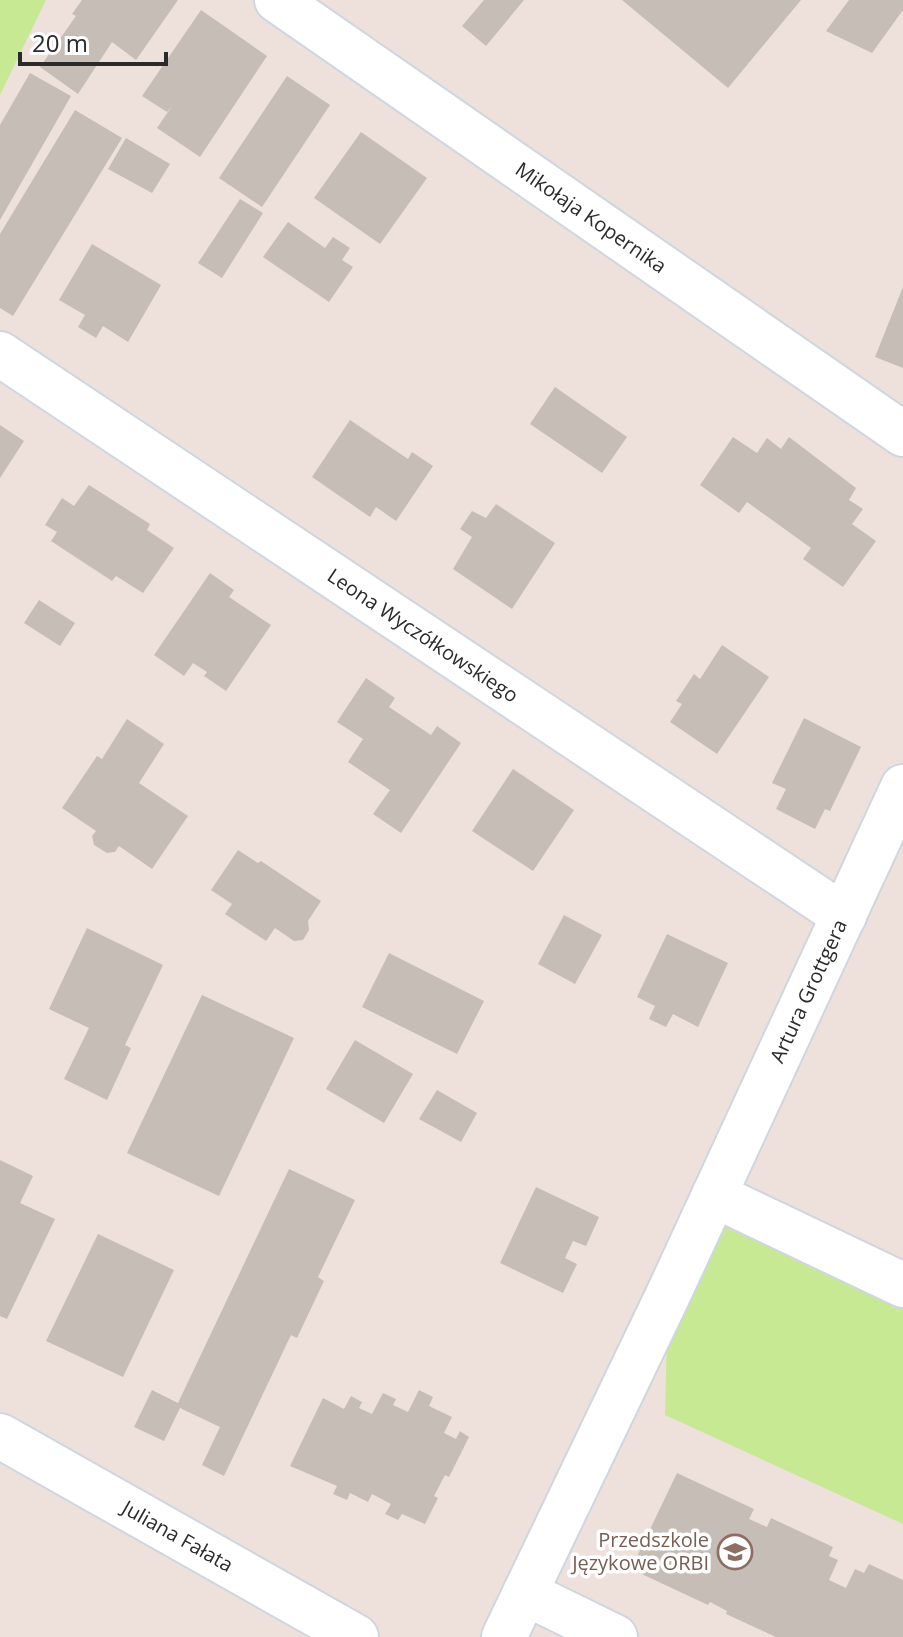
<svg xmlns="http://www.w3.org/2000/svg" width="903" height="1637" viewBox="0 0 903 1637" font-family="'Open Sans',sans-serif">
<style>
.green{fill:#c7e994}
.building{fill:#c6bdb7}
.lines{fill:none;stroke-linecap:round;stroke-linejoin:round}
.minor-casing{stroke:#ced6e1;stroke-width:48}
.minor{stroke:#fff;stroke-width:44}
.labels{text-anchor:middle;stroke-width:7;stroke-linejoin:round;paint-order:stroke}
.street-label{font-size:20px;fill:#2b2b2b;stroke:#fff}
.education-label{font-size:20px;fill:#785e54;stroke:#fff;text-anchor:end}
</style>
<rect width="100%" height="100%" fill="#eee1dc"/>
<g class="green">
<polygon points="0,0 46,0 0,95"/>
<polygon points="714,1195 903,1285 903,1524 665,1415 668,1295"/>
</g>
<g class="building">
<polygon points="82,0 178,0 136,60 112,42 78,94 40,67 76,16 72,14"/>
<polygon points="484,0 524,0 486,46 462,26"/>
<polygon points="622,0 801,0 728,88"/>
<polygon points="849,0 903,0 903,10 872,53 826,31"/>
<polygon points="201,10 267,56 200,157 157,128 172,106 167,112 142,96"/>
<polygon points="30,73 71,96 0,220 0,125"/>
<polygon points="287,76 330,105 262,207 219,178"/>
<polygon points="75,110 122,138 13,316 0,308 0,234"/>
<polygon points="361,132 427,178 380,244 314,198"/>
<polygon points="126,138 170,164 152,193 108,169"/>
<polygon points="240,199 263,213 222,278 198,263"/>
<polygon points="288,222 325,248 333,237 350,248 342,260 353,267 329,302 263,257"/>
<polygon points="92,244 161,285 128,342 103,326 96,338 78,327 85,315 59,300"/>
<polygon points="903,287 903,368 875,357"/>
<polygon points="555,387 627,437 602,473 530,424"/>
<polygon points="350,420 408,459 412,452 433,466 396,521 376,507 370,517 312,477"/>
<polygon points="0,425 24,441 0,478"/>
<polygon points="733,437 757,453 767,438 781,449 789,437 856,488 849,500 863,509 852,524 876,541 843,587 803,559 811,548 747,502 739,513 700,485"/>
<polygon points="89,485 150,524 147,530 174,548 143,593 116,576 112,581 51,541 57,532 45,525 62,498 74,506"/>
<polygon points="496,504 555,543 512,609 453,569 472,537 460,529 472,511 486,518"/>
<polygon points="210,573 234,590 229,597 271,625 226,691 204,676 207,672 193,663 184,676 154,655"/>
<polygon points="39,600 75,623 60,646 24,623"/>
<polygon points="722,645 769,677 717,754 670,722 682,704 676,701 694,674 700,679"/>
<polygon points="366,678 395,698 389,707 431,735 437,726 461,743 401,833 373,814 390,790 348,762 363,739 337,722"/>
<polygon points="804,718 861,747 830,811 825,809 815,829 776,809 786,789 772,783"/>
<polygon points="127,719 164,744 139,783 188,816 152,869 119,846 115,852 107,853 94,845 92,836 96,831 62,808 97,756 102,759"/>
<polygon points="513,769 574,810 533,871 472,831"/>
<polygon points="238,850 258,863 261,861 321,901 308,921 309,930 303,940 294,941 275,928 266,941 225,914 232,904 211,890"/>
<polygon points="564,915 602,935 575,984 538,964"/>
<polygon points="87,928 163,965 125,1045 131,1048 107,1100 64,1079 89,1028 49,1009"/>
<polygon points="667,934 728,963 698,1027 673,1014 666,1027 649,1019 655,1006 637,997"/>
<polygon points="389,953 484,1001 457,1054 362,1007"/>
<polygon points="202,995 294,1038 219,1196 127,1153"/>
<polygon points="355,1040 413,1074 384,1123 326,1089"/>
<polygon points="437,1090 477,1113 461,1142 419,1119"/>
<polygon points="0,1160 33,1176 20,1203 55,1219 7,1319 0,1316"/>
<polygon points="289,1169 355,1200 318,1277 324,1281 297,1338 291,1335 224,1476 202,1465 220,1427 180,1408 164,1441 134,1427 152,1390 178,1403"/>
<polygon points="536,1187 599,1217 586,1246 573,1241 565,1258 577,1264 563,1293 500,1263"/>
<polygon points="98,1234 174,1270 123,1377 46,1341"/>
<polygon points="419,1390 433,1397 429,1406 452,1417 444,1433 456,1439 460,1431 469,1437 449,1477 445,1475 434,1496 438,1498 425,1524 402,1514 398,1520 385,1514 391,1504 372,1494 368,1502 350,1493 347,1500 333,1494 337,1486 290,1466 323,1398 344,1409 351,1396 362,1402 359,1408 372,1414 383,1393 396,1399 393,1405 408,1412"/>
<polygon points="677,1473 754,1509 749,1519 767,1527 771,1518 833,1547 829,1556 838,1560 829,1580 846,1588 855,1569 864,1573 869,1564 903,1580 903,1637 776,1637 726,1614 727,1611 710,1602 708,1605 631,1569"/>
</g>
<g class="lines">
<g class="minor-casing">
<g id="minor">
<path id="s1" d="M277 0 903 434"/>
<path id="s2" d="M0 354 844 916"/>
<polyline points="714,1195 903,1285"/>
<path id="s3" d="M0 1436 356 1637"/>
<polyline points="525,1593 615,1637"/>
<path id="s4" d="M504 1637 668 1295 903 787"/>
</g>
</g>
<use href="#minor" class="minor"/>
</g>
<defs>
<g id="school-ring" transform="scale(1.8)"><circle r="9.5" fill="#fff" stroke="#8d6e63" stroke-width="1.5"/><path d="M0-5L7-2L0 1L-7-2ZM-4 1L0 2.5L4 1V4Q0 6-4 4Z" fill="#8d6e63"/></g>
</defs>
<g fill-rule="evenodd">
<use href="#school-ring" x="735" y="1552"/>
</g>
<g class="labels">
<g class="street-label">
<text dy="7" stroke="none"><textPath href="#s1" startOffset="382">Mikołaja Kopernika</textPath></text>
<text dy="7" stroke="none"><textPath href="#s2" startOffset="508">Leona Wyczółkowskiego</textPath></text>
<text dy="7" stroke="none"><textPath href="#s4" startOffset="714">Artura Grottgera</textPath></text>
<text dy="7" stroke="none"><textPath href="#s3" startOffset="204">Juliana Fałata</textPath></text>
</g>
<g class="education-label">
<text x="709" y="1547">Przedszkole<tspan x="709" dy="23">Językowe ORBI</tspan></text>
</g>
</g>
<path d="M20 52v12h146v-12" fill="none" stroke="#2b2b2b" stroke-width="4"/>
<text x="32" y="52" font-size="24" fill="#2b2b2b" stroke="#ffffff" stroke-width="6" paint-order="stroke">20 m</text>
</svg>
